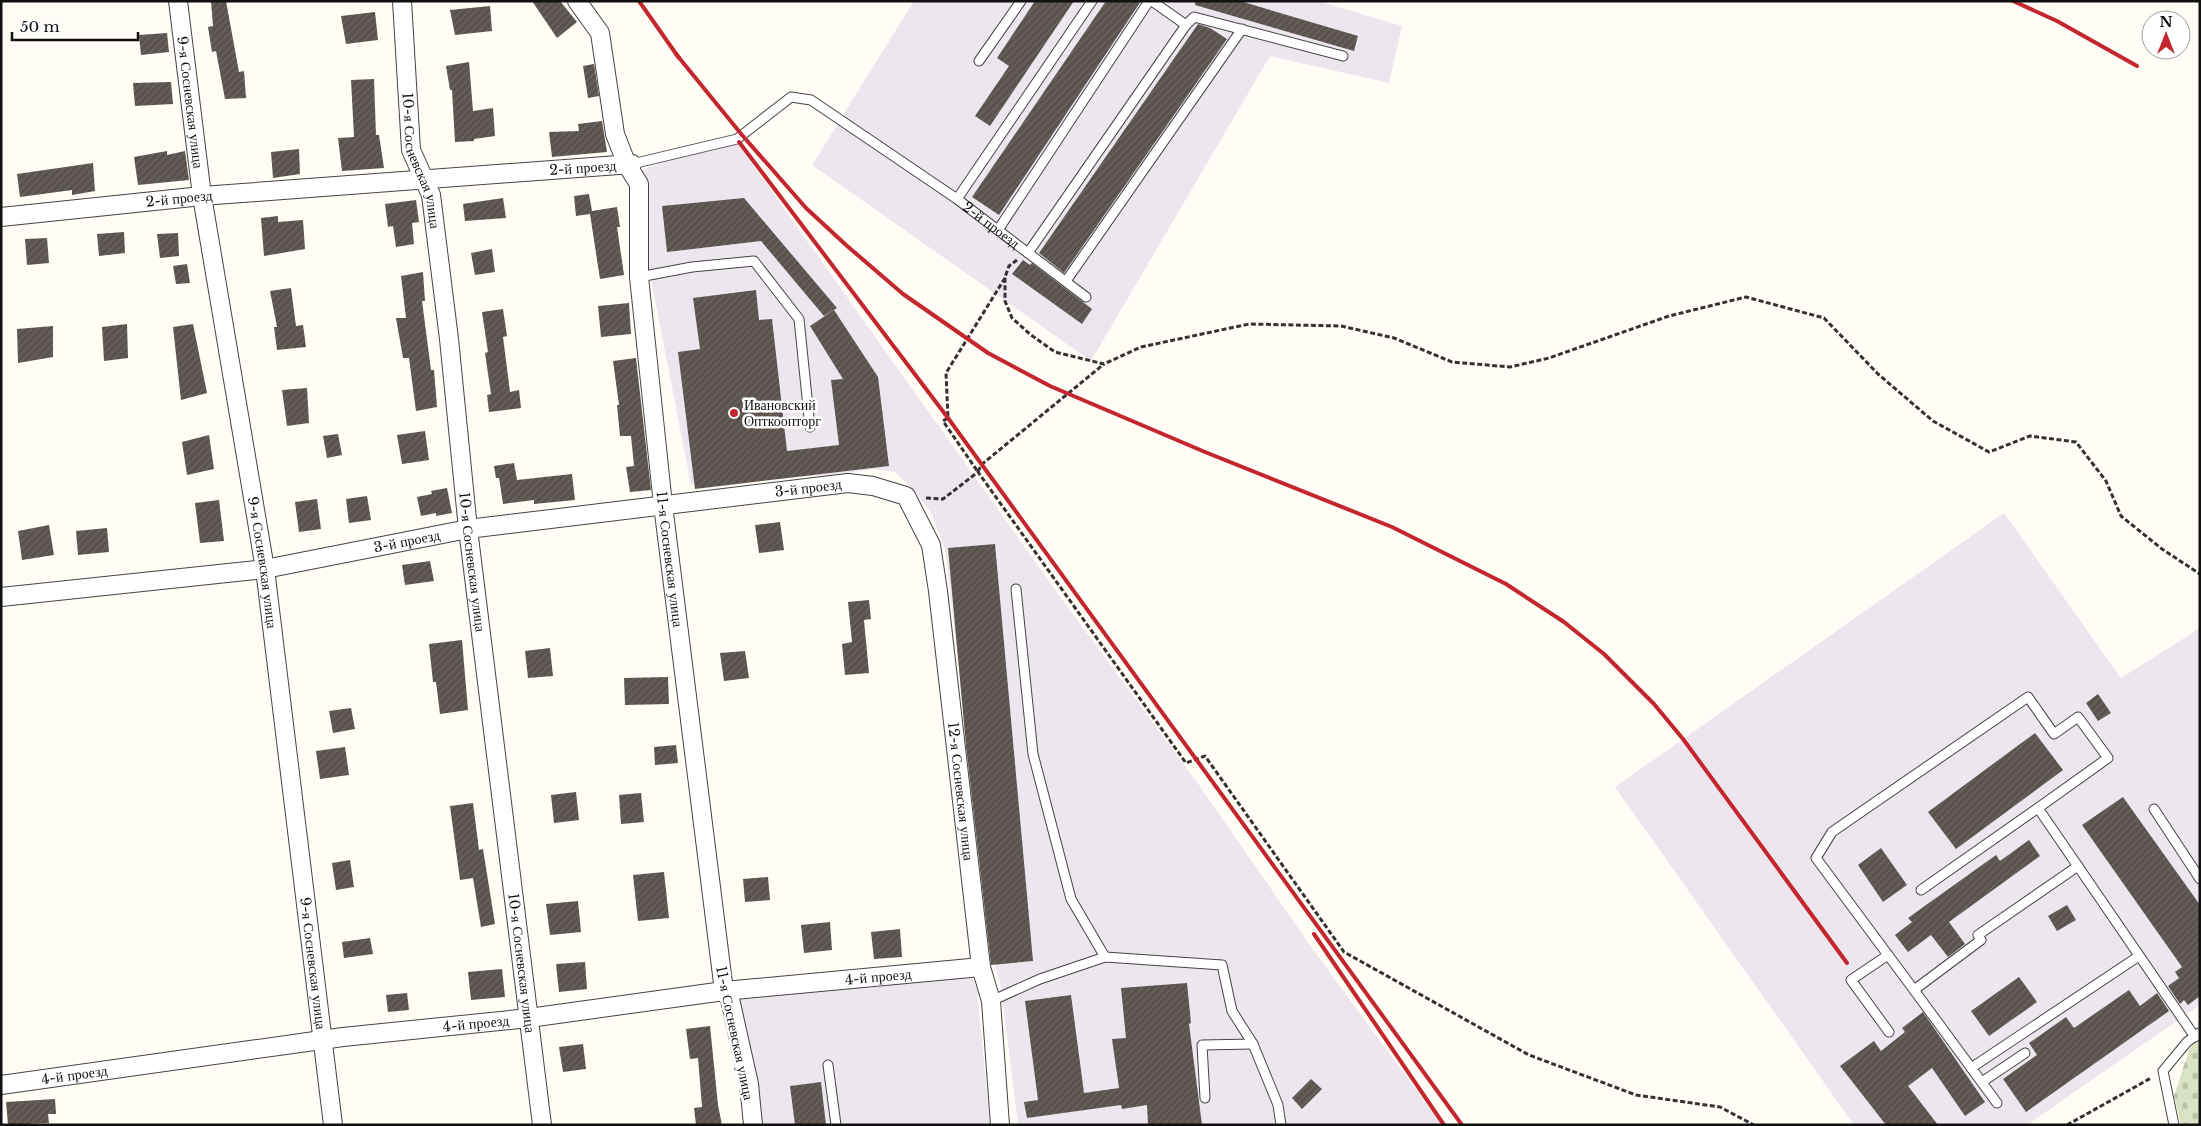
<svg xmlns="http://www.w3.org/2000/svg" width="2201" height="1126" viewBox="0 0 2201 1126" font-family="'Libre Baskerville',serif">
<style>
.industrial{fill:#eee6ef}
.cemetery{fill:url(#cemetery-stones)}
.building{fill:url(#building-hatch)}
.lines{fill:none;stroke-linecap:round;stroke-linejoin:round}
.lane-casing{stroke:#444;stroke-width:11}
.street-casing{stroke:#444;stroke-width:20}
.path{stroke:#333;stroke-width:3;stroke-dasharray:5 2.5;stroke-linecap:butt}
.lane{stroke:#fff;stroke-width:9}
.street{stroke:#fff;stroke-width:18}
.rail{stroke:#c4262e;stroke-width:4}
.poi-dot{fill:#c4262e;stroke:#fff;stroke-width:2}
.labels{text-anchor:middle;stroke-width:5;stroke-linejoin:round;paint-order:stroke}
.street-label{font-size:14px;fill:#111;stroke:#fff}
.poi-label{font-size:14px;fill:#111;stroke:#fff;text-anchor:start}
</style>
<defs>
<pattern id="cemetery-stones" width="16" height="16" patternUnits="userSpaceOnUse" patternTransform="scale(1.25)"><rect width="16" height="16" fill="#d9e3c4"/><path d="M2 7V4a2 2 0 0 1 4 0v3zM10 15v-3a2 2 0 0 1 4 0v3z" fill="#b9c2a7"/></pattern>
<pattern id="building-hatch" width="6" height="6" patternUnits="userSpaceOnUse" patternTransform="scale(1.25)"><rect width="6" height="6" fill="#5a524d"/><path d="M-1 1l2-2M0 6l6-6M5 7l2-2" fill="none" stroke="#6d6662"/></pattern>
</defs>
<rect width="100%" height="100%" fill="#fffdf5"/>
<g class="industrial">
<polygon points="914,1 1318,1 1402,26 1389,83 1270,56 1091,361 812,165"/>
<polygon points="736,141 1061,598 1199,785 1314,951 1442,1125 1018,1125 1001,988 993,957 945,549 930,511 915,492 895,472 874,469 833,475 691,485 631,177 651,166"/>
<polygon points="2004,513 2121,678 2200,628 2200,1005 2027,1125 1854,1125 1615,787"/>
<polygon points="968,968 977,989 990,1125 757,1125 733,993"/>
</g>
<polygon class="cemetery" points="2200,1040 2200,1125 2181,1125 2174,1096 2190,1047"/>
<g class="building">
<polygon points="211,1 226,1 239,72 244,71 246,98 225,99 216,51 212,52 208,27 213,26"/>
<polygon points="532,1 560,1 577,22 557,38"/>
<polygon points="1035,1 1074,1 990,126 975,116 1009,66 997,58"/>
<polygon points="1106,1 1141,1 999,215 972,197"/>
<polygon points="1195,1 1240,1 1358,36 1354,51 1195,5"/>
<polygon points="490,6 492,31 455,35 450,10"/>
<polygon points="375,12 378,40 346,44 341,16"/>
<polygon points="1198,24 1210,28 1227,39 1064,273 1039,253"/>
<polygon points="167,33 169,52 141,55 139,35"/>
<polygon points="469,62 473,111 493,108 495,136 474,139 474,141 455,142 452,90 450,90 446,66"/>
<polygon points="594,64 599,96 588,98 583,66"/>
<polygon points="374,79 376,135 379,135 384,168 342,171 338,138 354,137 351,80"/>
<polygon points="171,82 173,104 135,106 133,83"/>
<polygon points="602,121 607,152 552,157 549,132 579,131 578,124"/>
<polygon points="299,149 300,174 273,178 271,152"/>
<polygon points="167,151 167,155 185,151 189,180 138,185 134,157"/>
<polygon points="93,163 95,191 72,195 72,190 20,197 17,174"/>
<polygon points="589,194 592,211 617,207 620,227 617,227 624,275 600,279 590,214 576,216 574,196"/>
<polygon points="503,198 506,218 465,221 463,204"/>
<polygon points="744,198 837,308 824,316 761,241 667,252 662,206"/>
<polygon points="416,200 419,222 412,223 414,244 396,247 393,226 388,227 385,204"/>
<polygon points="278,216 278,222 303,220 305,249 264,256 261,218"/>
<polygon points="124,232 125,253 99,256 97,234"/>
<polygon points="178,233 179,256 160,258 157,234"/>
<polygon points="47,238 49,263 27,265 25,239"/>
<polygon points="492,249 495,272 475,275 471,253"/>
<polygon points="1023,260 1030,265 1032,263 1092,309 1082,324 1012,274"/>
<polygon points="187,264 190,283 176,284 173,266"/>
<polygon points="423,272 425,301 422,301 431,370 434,370 437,407 416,411 409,358 403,358 396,318 406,318 401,276"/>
<polygon points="291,288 296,326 303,325 306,347 277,350 274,327 277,327 270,291"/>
<polygon points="756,290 759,320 772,319 787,451 839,445 831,380 843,379 810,326 834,310 878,377 889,466 695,489 678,352 700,349 693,298"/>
<polygon points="629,303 631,334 601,337 598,306"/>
<polygon points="503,309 507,336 503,337 510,392 519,390 521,408 489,412 487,395 491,394 485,353 488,352 482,312"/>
<polygon points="127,324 128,358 104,361 102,327"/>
<polygon points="193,324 207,393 181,400 173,327"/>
<polygon points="53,326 53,357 18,363 17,329"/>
<polygon points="636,358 651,490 630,492 626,467 634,466 631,436 620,436 617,405 619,405 613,361"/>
<polygon points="307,388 309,423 287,426 282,390"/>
<polygon points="425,431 429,460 402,464 397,435"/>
<polygon points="338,434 342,455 327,458 323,436"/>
<polygon points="209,435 214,469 187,475 182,442"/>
<polygon points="514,463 517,480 572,474 575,500 534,504 534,500 503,504 499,478 496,478 494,466"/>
<polygon points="447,488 452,513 436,516 436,513 421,516 417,497 432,494 431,491"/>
<polygon points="367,496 371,520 349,523 346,499"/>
<polygon points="317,499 321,529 299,532 295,502"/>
<polygon points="219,500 224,541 200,543 195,503"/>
<polygon points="780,522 784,550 759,553 755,525"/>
<polygon points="49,525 54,555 22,560 18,531"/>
<polygon points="107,528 109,552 78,555 76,531"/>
<polygon points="995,544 1033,961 991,965 966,746 948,548"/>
<polygon points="430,561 434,581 405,585 402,565"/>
<polygon points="869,600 871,619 864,620 869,673 845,675 842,644 852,642 848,602"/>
<polygon points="462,640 468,710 440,714 436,682 433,682 429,644"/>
<polygon points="550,648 553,676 528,678 525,651"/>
<polygon points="745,651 749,678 724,681 720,653"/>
<polygon points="668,677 669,704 625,705 624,678"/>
<polygon points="2098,694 2111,713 2098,721 2086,703"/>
<polygon points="351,708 355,729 333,733 329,711"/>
<polygon points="2035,733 2063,770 1956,849 1928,812"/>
<polygon points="676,745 678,763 655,765 654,747"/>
<polygon points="345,747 349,775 320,779 316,751"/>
<polygon points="576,792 579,820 554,823 551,795"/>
<polygon points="641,793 644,822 621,824 619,795"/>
<polygon points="2123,797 2200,905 2200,996 2188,1005 2184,1000 2180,1004 2168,986 2179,978 2175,972 2182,967 2082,825"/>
<polygon points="473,803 479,850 483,849 495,924 481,927 473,878 460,880 450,806"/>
<polygon points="2029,840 2040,856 1949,922 1965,944 1948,957 1931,935 1908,952 1895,935 1912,922 1908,918 1996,855 2000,861"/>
<polygon points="1881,848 1907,885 1883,902 1858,865"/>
<polygon points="350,860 354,887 336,890 332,863"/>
<polygon points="664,872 669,918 638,921 633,875"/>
<polygon points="768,877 770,900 745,902 743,879"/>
<polygon points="578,901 581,932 550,935 546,904"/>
<polygon points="2067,905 2076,920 2057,931 2048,916"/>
<polygon points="830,922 832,950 804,953 801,925"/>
<polygon points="900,929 902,957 874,959 871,932"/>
<polygon points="370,938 373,954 344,958 342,942"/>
<polygon points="585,962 587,989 559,992 556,964"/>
<polygon points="502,969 505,997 471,1000 468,972"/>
<polygon points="2019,977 2037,1002 1989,1036 1971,1011"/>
<polygon points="1187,983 1191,1023 1189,1024 1202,1125 1148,1125 1147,1105 1122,1109 1121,1105 1027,1118 1024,1102 1038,1100 1025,1001 1071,995 1084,1093 1119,1088 1112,1039 1126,1038 1121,988"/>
<polygon points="2129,990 2140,1006 2157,993 2169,1011 2026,1112 2003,1079 2037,1055 2029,1043 2066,1017 2074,1028"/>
<polygon points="407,993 409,1010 388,1012 386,995"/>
<polygon points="1923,1012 1985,1102 1965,1116 1932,1068 1908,1086 1938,1125 1886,1125 1840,1066 1874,1041 1881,1051 1905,1032 1902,1028"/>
<polygon points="710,1026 718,1105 722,1125 696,1125 694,1108 702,1107 698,1058 690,1059 686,1029"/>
<polygon points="583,1044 586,1069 563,1072 559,1047"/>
<polygon points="1311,1079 1322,1089 1302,1109 1292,1098"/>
<polygon points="821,1082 826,1125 795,1125 790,1086"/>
<polygon points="55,1099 56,1114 48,1114 49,1123 8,1125 6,1102"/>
</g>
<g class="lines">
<g class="lane-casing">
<g id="lane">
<polyline points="1186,25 1194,17 1343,56"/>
<polyline points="979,61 1021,1"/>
<path id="s1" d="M632 164 737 139 791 97 811 100 957 199 1086 297"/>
<polyline points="957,199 1092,1"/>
<polyline points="998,230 1149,1"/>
<polyline points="1028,253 1186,25 1152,1"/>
<polyline points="639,277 692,267 754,261 799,319 810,427"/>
<polyline points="1066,281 1242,29"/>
<polyline points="2154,809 2200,879"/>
<polyline points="1921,890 2038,808 2195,1037"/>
<polyline points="1888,955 1851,980 1889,1032"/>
<polyline points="1105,957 1222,965 1232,1011 1253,1044 1202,1045 1205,1098"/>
<polyline points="1914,990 1816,858 1832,832 2028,697 2054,734 2078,717 2108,758 2038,808"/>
<polyline points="991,1001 1040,979 1105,957 1071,899 1033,754 1016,589"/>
<polyline points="1253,1044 1278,1105 1281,1125"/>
<polyline points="828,1065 836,1125"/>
<polyline points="1971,1068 2139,956"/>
<polyline points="1982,1082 2025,1053"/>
<polyline points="1997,1103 1914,990 1981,940 1978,935 2078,866"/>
<polyline points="2174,1125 2163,1071 2187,1042 2199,1033"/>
</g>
</g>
<g class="street-casing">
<g id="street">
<path id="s2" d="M178 1 202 196 265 569 333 1125"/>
<path id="s3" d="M402 1 411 150 431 195 449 339 468 529 542 1125"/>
<path id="s4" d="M577 1 600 33 615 134 627 165 639 184V277L663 505 724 991 730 999 749 1084 753 1125"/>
<path id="s5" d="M1 217 202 196 632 164"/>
<path id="s6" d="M1 597 265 569 468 529 848 483 873 486 906 496 931 545 938 591 981 967 991 1001 1000 1125"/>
<path id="s7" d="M1 1085 343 1037 529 1018 724 991 981 967"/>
</g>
</g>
<g class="path">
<polyline points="1017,260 1009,266 1005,277 1005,301 1012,318 1031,335 1055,352 1104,364 1141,347 1249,324 1341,326 1394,338 1452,362 1510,367 1549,358 1669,316 1746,297 1824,318 1878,374 1933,421 1989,452 2030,436 2076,442 2106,481 2121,516 2162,549 2200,574"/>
<polyline points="1005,278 946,373 948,418 943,421 978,472 981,465 1104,364"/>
<polyline points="926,498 943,499 978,472 1186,763 1205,756 1344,952 1529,1055 1636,1095 1720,1107 1754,1125"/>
<polyline points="2067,1125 2151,1078"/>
</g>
<use href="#lane" class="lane"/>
<use href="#street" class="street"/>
<g class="rail">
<polyline points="639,1 679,58"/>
<polyline points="2013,1 2057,21 2137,66"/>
<polyline points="676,54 742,135 806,208 846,245 903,294 988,353 1050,386 1205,452 1392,527 1506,584 1564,622 1604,654 1654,704 1683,739 1847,963"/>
<polyline points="739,142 948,418 1462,1125"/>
<polyline points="1314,934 1444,1125"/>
</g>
</g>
<circle class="poi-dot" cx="734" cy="413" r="5"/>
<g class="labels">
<g class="street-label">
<text dy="5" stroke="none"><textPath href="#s2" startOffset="102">9-я Сосневская улица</textPath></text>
<text dy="5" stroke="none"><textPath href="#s3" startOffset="162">10-я Сосневская улица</textPath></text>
<text dy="5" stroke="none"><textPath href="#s5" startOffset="584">2-й проезд</textPath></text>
<text dy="5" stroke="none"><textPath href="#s5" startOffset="179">2-й проезд</textPath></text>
<text dy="5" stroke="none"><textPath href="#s1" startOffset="416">2-й проезд</textPath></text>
<text dy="5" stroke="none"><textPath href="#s6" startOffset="815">3-й проезд</textPath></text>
<text dy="5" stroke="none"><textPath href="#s6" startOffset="410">3-й проезд</textPath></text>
<text dy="5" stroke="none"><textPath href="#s4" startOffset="574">11-я Сосневская улица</textPath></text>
<text dy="5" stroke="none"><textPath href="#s2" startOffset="568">9-я Сосневская улица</textPath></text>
<text dy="5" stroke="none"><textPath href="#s3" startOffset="568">10-я Сосневская улица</textPath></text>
<text dy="5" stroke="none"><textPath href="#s6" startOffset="1218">12-я Сосневская улица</textPath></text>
<text dy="5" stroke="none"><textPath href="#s2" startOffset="972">9-я Сосневская улица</textPath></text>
<text dy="5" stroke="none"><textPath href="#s3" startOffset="972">10-я Сосневская улица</textPath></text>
<text dy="5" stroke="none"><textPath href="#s7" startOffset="884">4-й проезд</textPath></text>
<text dy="5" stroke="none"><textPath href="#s7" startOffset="479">4-й проезд</textPath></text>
<text transform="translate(735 1033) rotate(78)" y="5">11-я Сосневская улица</text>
<text dy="5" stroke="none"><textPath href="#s7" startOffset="74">4-й проезд</textPath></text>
</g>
<g class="poi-label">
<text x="744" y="410">Ивановский<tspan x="744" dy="16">Опткоопторг</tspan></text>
</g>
</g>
<rect width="2201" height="1126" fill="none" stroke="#111111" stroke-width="5"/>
<g transform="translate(2166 35)"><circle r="24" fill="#ffffff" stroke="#a0a0a0"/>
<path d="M0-4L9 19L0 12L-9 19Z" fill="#c4262e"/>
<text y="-8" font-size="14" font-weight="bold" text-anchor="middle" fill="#111111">N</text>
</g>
<path d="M12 32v8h126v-8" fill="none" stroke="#111111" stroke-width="2.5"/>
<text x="20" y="32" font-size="15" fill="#111111" stroke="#ffffff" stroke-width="4" paint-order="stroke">50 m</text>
</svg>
